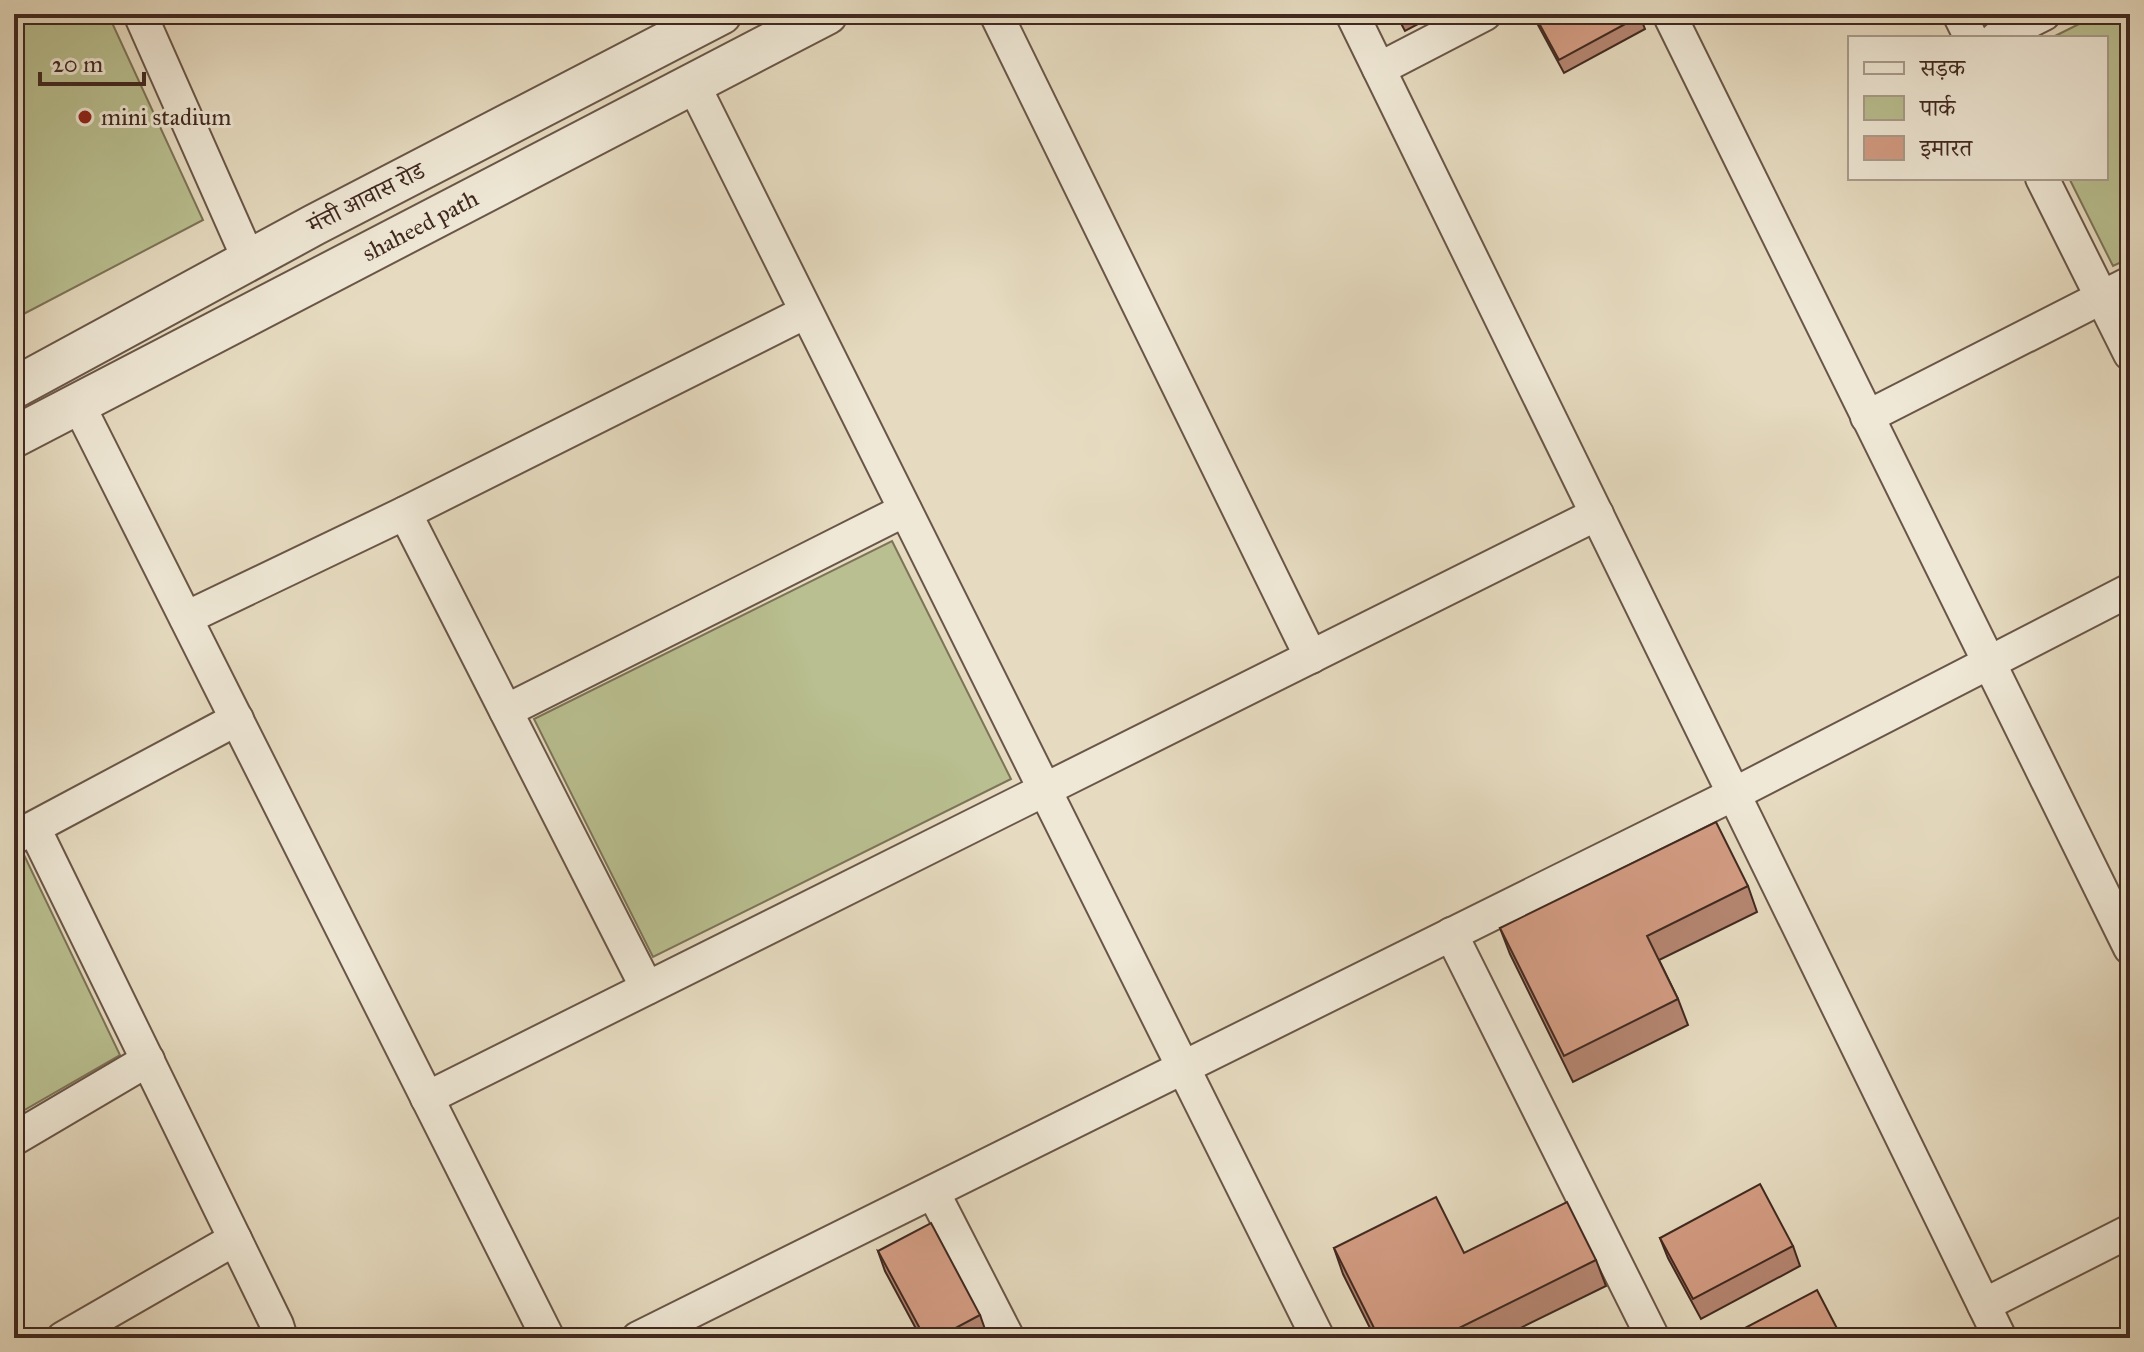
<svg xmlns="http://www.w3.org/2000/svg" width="2144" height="1352" viewBox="0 0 2144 1352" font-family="'IM FELL Great Primer','Noto Serif Devanagari',serif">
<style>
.green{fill:#b9bf90;stroke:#7d7458;stroke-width:2}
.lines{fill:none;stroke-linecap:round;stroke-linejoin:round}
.minor-casing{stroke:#6a5648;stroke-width:36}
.tertiary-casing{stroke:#6a5648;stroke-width:44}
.minor{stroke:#efe8d6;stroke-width:32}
.tertiary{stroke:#efe8d6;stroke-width:40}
.wall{fill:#b58671;stroke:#412920;stroke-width:2}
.building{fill:#d39c83;stroke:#412920;stroke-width:2}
.poi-dot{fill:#8f2418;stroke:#efe8d6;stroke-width:3}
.labels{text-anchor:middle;stroke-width:6;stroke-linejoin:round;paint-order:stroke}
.poi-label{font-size:24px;fill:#412920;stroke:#efe8d6;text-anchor:start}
.street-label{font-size:24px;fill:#412920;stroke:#efe8d6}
</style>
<rect width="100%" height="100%" fill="#e6dbc0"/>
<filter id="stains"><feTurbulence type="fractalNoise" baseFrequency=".0025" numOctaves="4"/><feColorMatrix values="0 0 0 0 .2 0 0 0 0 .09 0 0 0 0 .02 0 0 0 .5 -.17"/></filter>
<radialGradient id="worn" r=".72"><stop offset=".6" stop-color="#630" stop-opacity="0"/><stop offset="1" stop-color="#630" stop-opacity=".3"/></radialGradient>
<g class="green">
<polygon points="14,14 108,14 203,220 14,319"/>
<polygon points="2099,14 2130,14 2130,258 2113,266 2069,178 2106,178 2106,38 2051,38"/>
<polygon points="892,541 1011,779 653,957 534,719"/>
<polygon points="24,855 120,1055 14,1116 14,860"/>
</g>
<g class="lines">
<g class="minor-casing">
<g id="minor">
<polyline points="140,14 249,260"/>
<polyline points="996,14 1311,657"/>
<polyline points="1352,14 2000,1338"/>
<polyline points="1669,14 2130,948"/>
<polyline points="1959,14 1971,38"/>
<polyline points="1997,38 2044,14"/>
<polyline points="1379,69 1485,14"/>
<polyline points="693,84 1318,1338"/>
<polyline points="2042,178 2130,354"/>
<polyline points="78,404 548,1338"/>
<polyline points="1867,417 2130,283"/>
<polyline points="405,513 647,988"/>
<polyline points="186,618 405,513 806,312"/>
<polyline points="506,711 905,510"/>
<polyline points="34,828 277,1325 281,1338"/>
<polyline points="14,838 237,719"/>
<polyline points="1451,934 1653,1338"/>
<polyline points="427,1098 1597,514"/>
<polyline points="14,1139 148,1060"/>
<polyline points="933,1192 1008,1338"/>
<polyline points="1984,1305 2130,1231"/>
<polyline points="63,1338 235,1239"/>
<polyline points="638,1338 1734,794 2130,590"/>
</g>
</g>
<g class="tertiary-casing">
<g id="tertiary">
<polyline points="14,388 314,225 721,14"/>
<path id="s1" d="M14 437 827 14"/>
</g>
</g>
<use href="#minor" class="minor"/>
<use href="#tertiary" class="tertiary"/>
</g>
<g class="wall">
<polygon points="1396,14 1437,14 1405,31"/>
<polygon points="1533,14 1639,14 1645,29 1564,73 1537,23"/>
<polygon points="1748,886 1757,912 1659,960 1678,999 1688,1025 1573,1082 1510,954 1500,928"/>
<polygon points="1660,1238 1793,1246 1800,1266 1701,1319 1668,1258"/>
<polygon points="1334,1248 1596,1260 1606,1286 1500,1338 1375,1338 1343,1274"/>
<polygon points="878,1251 980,1315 987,1335 981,1338 921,1338 885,1271"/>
</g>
<g class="building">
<polygon points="1534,14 1639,14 1640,16 1559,60"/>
<polygon points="1716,822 1748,886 1647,936 1678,999 1564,1056 1500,928"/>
<polygon points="1760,1184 1793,1246 1693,1299 1660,1238"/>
<polygon points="1436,1197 1464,1253 1567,1202 1596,1260 1439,1338 1379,1338 1334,1248"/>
<polygon points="931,1223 980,1315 937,1338 925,1338 878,1251"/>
<polygon points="1817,1290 1842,1338 1726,1338"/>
</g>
<circle class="poi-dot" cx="85" cy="117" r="8"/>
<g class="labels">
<g class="poi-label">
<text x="101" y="125">mini stadium</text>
</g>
<g class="street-label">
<text transform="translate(366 198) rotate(-27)" y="8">मंत्ती आवास रोड</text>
<text dy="8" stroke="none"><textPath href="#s1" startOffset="458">shaheed path</textPath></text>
</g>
</g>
<rect width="2144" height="1352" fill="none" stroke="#e6dbc0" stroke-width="48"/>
<rect x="16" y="16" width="2112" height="1320" fill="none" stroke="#412920" stroke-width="4"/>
<rect x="24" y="24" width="2096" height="1304" fill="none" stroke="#412920" stroke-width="2"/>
<rect x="1848" y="36" width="260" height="144" fill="#efe8d6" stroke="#a99c8d" stroke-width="2"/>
<rect x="1864" y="62" width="40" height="12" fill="#efe8d6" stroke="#a99c8d" stroke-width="2"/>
<text x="1920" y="76" font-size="24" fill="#412920">सड़क</text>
<rect x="1864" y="96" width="40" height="24" fill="#b9bf90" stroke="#a99c8d" stroke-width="2"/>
<text x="1920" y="116" font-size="24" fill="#412920">पार्क</text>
<rect x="1864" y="136" width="40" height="24" fill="#d39c83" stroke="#a99c8d" stroke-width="2"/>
<text x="1920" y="156" font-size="24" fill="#412920">इमारत</text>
<path d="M40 72v12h104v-12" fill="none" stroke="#412920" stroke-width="4"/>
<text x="52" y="72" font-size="24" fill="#412920" stroke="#efe8d6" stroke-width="6" paint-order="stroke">20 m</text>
<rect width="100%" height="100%" filter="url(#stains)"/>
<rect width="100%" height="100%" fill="url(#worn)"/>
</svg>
